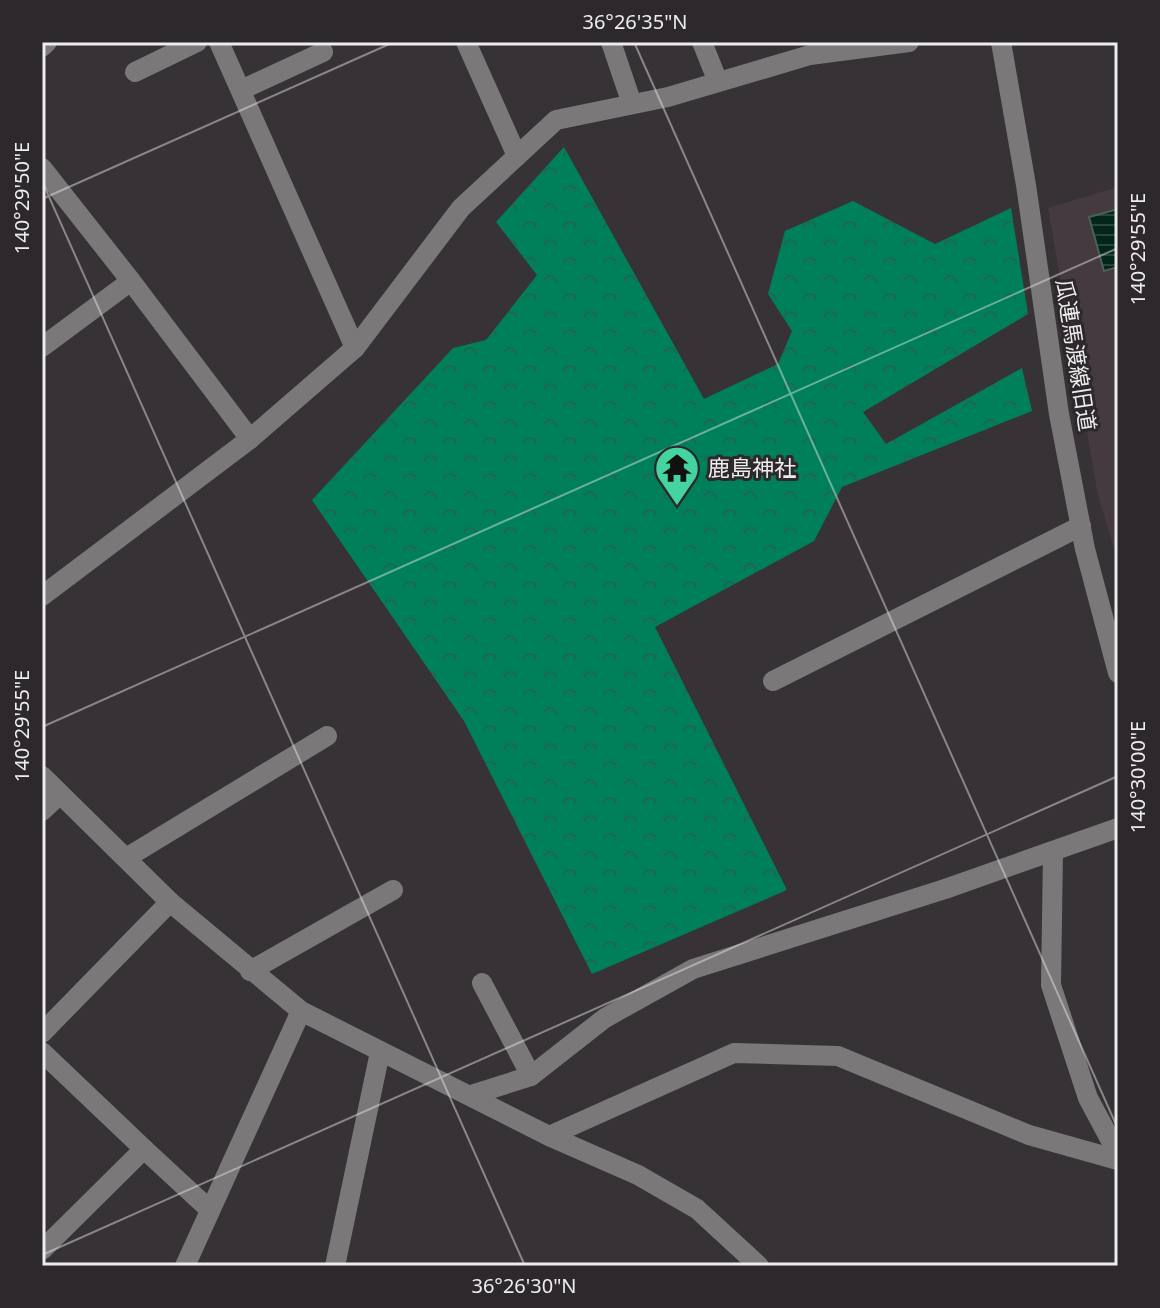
<svg xmlns="http://www.w3.org/2000/svg" width="1160" height="1308" viewBox="0 0 1160 1308" font-family="'Noto Sans','Noto Sans JP',sans-serif">
<style>
.built{fill:#443a40}
.forest{fill:url(#forest-crowns)}
.water{fill:url(#water-rules);stroke:#4a6159;stroke-width:2}
.lines{fill:none;stroke-linecap:round;stroke-linejoin:round}
.minor{stroke:#7a7879;stroke-width:20}
.ticks{fill:none;stroke:#efecee;stroke-width:2;stroke-opacity:0.45}
.labels{text-anchor:middle;stroke-width:6;stroke-linejoin:round;paint-order:stroke}
.street-label{font-size:22px;fill:#efecee;stroke:#2d282b}
.poi-label{font-size:22px;fill:#efecee;stroke:#2d282b;text-anchor:start}
.neatline{fill:none;stroke:#efecee;stroke-width:3}
.ticks-label{font-size:20px;text-anchor:middle;fill:#efecee}
</style>
<defs>
<pattern id="forest-crowns" width="20" height="18" patternUnits="userSpaceOnUse" patternTransform="scale(2)"><rect width="20" height="18" fill="#00805a"/><path d="M2 6a3 3 0 1 1 6 0M12 15a3 3 0 1 1 6 0" fill="none" stroke="#206651"/></pattern>
<pattern id="water-rules" width="6" height="5" patternUnits="userSpaceOnUse" patternTransform="scale(2)"><rect width="6" height="5" fill="#042519"/><path d="M0 2.5h6" fill="none" stroke="#29453b"/></pattern>
</defs>
<rect width="100%" height="100%" fill="#373235"/>
<polygon class="built" points="1118,187 1118,561 1098,496 1048,208"/>
<polygon class="forest" points="564,147 704,399 778,364 792,331 768,294 785,231 853,201 935,244 1011,208 1028,314 863,412 886,444 1022,368 1032,411 842,487 814,541 655,627 787,890 592,974 464,721 312,500 453,348 486,340 537,275 496,222"/>
<polygon class="water" points="1118,209 1118,267 1104,271 1089,217"/>
<g class="lines">
<g class="minor">
<polyline points="219,42 355,348"/>
<polyline points="466,42 517,156"/>
<polyline points="611,42 632,104"/>
<polyline points="702,42 718,82"/>
<polyline points="1001,42 1026,185 1059,414 1085,549 1118,673"/>
<polyline points="42,47 47,42"/>
<polyline points="135,72 197,42"/>
<polyline points="241,90 323,52"/>
<polyline points="42,168 131,281"/>
<polyline points="42,347 131,281 250,439"/>
<polyline points="42,596 250,439 355,348 461,208 556,120 668,97 810,55 909,42"/>
<polyline points="773,681 1081,526"/>
<polyline points="42,776 170,902 301,1011 549,1136 638,1175 697,1209 759,1266"/>
<polyline points="42,811 60,794"/>
<polyline points="1053,852 1051,985 1088,1098 1118,1154"/>
<polyline points="126,858 327,736"/>
<polyline points="250,971 393,890"/>
<polyline points="482,983 531,1076"/>
<polyline points="42,1033 170,902"/>
<polyline points="42,1052 144,1149 42,1250"/>
<polyline points="471,1095 531,1076 605,1018 693,969 945,889 1118,828"/>
<polyline points="549,1136 734,1053 838,1056 1029,1135 1118,1160"/>
<polyline points="144,1149 210,1210"/>
<polyline points="185,1266 301,1011"/>
<polyline points="335,1266 380,1052"/>
</g>
</g>
<path class="ticks" d="M634 42 1118 1129M42 181 525 1266M42 199 394 42M42 727 1118 248M42 1255 1118 776"/>
<defs>
<g id="temple-pin" transform="scale(2.3)"><path d="M0 17L-7.5 6A9.5 9.5 0 1 1 7.5 6Z" fill="#45d49f" stroke="#2d282b"/><path d="M0-6L5-2H3V0L6.5 2.5H4V6H1.5V3h-3V6H-4V2.5H-6.5L-3 0V-2H-5Z" fill="#111"/></g>
</defs>
<g fill-rule="evenodd">
<use href="#temple-pin" x="677" y="468"/>
</g>
<g class="labels">
<g class="street-label">
<text transform="translate(1076 355) rotate(81)" y="8">瓜連馬渡線旧道</text>
</g>
<g class="poi-label">
<text x="708" y="476">鹿島神社</text>
</g>
</g>
<rect width="1160" height="1308" fill="none" stroke="#2d282b" stroke-width="88"/>
<rect x="44" y="44" width="1072" height="1220" class="neatline"/>
<g class="ticks-label">
<text x="635" y="29">36°26'35"N</text>
<text transform="translate(22 198) rotate(-90)" y="7">140°29'50"E</text>
<text transform="translate(1138 249) rotate(-90)" y="7">140°29'55"E</text>
<text transform="translate(22 726) rotate(-90)" y="7">140°29'55"E</text>
<text transform="translate(1138 777) rotate(-90)" y="7">140°30'00"E</text>
<text x="524" y="1293">36°26'30"N</text>
</g>
</svg>
